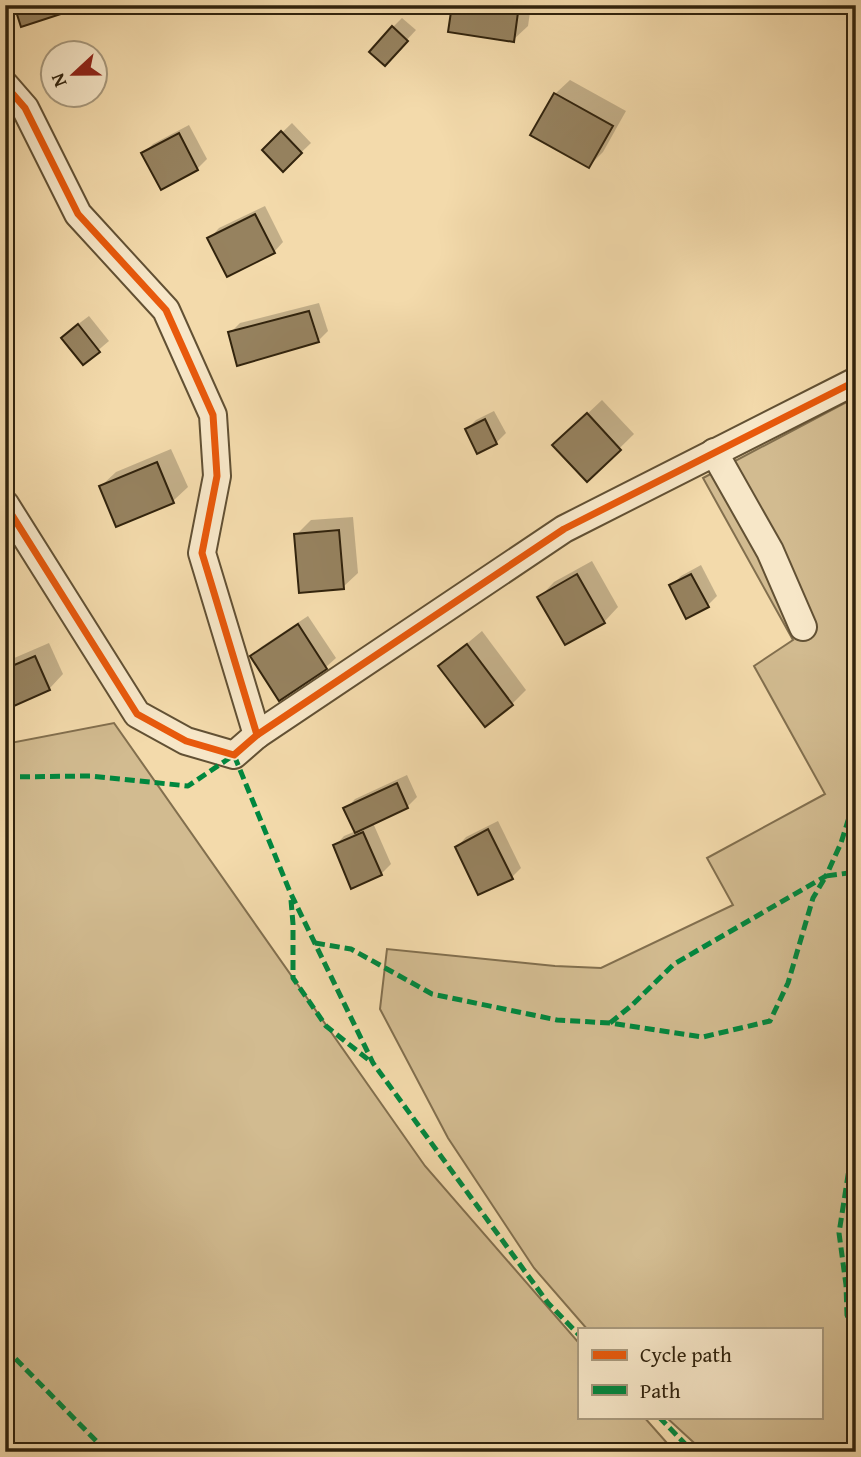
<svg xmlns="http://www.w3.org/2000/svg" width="861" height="1457" viewBox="0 0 861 1457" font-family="'Gentium Book Plus',serif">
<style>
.green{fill:#d2bb90;stroke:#826f4e;stroke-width:2}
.shadow{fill:#0003}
.building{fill:#96825f;stroke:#31230d;stroke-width:2}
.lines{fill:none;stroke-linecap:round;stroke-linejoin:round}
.minor-casing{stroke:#625134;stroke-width:30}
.minor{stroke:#f7e7c8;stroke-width:26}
.quiet{stroke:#00873e;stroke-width:5;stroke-dasharray:10 5;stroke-linecap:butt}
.cycleway-casing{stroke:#f7e7c8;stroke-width:11}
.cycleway{stroke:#e8590c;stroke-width:7}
</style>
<rect width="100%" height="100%" fill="#f3daab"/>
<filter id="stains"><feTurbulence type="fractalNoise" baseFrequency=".00286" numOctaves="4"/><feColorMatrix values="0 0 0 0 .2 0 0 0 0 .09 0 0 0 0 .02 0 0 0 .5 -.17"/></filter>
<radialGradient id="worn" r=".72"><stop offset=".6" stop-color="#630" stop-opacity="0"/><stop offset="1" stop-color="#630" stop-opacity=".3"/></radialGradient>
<g class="green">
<polygon points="856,397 856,1429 845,1452 704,1452 666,1417 821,1417 821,1329 587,1329 534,1268 448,1138 380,1009 387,949 555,966 601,968 733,905 707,858 825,794 754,666 793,640 703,478"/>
<polygon points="114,723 425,1166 579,1343 579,1417 644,1417 675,1452 5,1452 5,744"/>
</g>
<g class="shadow">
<polygon points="454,5 531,5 528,26 513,40"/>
<polygon points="402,18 416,30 394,54 393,27"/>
<polygon points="570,80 626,111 603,152 589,166 555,94"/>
<polygon points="292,123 311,143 283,170 264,150"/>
<polygon points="189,125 207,159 197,169 143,154 153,144"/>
<polygon points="265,206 283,242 274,252 210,238 219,228"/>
<polygon points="319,303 328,331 318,341 230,333 240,323"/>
<polygon points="89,316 109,341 83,363 73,328"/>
<polygon points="602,400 634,434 587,480 569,431"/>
<polygon points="494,411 506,433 496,443 467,429 476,420"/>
<polygon points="171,449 188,487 173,501 101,486 116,472"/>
<polygon points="353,517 358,573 343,587 296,535 311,520"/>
<polygon points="592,561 618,607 604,622 540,597 554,582"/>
<polygon points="701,565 717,596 708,605 671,586 681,576"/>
<polygon points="308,616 336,658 326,667 279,699 252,657 261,647"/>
<polygon points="482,631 526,690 512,704 440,666"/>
<polygon points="49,643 63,674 49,689 5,708 5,662"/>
<polygon points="407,775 417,797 407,807 373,823 391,864 381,874 335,846 344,836 356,831 346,809 355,799"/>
<polygon points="498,821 521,868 512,877 457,847 466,837"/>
</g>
<g class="building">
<polygon points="14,5 75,5 76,9 21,27"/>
<polygon points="452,5 519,5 514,42 448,32"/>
<polygon points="392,26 408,41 385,66 369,52"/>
<polygon points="554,93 613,126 589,168 530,135"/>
<polygon points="281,131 302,153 283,172 262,150"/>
<polygon points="179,133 198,170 161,190 141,153"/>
<polygon points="255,214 275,253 227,277 207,238"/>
<polygon points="309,311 319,342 237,366 228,332"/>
<polygon points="78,324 100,352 83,365 61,338"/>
<polygon points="587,413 621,450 587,482 552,445"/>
<polygon points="485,419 497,444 477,454 465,429"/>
<polygon points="157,462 174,503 116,527 99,486"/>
<polygon points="339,530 344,589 299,593 294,534"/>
<polygon points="577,574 605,623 565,645 537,597"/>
<polygon points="691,574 709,607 686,619 669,585"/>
<polygon points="298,624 327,669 279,701 250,656"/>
<polygon points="467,644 513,705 485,727 438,666"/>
<polygon points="35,656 50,690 5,710 5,669"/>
<polygon points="397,783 408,808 355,833 343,808"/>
<polygon points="488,829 513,879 478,895 455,847"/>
<polygon points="363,832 382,875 351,889 333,845"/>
</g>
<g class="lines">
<g class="minor-casing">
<g id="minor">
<polyline points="5,85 25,108 78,214 166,310 213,415 217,476 202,553 257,735"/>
<polyline points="714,452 770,551 803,627"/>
<polyline points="5,504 137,714 186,741 234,755 257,735 564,529 856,381"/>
</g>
</g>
<use href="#minor" class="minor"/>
<g class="quiet">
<polyline points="856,613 849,641 856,696"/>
<polyline points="5,777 90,776 188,786 234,755 290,892 373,1063 548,1303 579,1335"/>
<polyline points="291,900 293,924 293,978 326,1026 370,1061"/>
<polyline points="315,943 351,949 432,994 557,1020 610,1023 703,1037 770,1021 788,983 813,898 826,876 856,872"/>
<polyline points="610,1023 631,1006 674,964 826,876 841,843 856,795"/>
<polyline points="856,1161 849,1169 839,1233 846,1285 847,1315 856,1336"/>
<polyline points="5,1348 107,1452"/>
<polyline points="659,1417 693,1452"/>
</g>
<g class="cycleway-casing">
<g id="cycleway">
<polyline points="5,85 25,108 78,214 166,310 213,415 217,476 202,553 257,735"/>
<polyline points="5,504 137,714 186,741 234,755 257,735 564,529 856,381"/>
</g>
</g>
<use href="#cycleway" class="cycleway"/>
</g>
<rect width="861" height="1457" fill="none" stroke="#f3daab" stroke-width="28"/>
<rect x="7" y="7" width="847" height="1443" fill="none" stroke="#31230d" stroke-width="3.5"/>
<rect x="14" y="14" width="833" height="1429" fill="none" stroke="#31230d" stroke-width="2"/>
<rect x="578" y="1328" width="245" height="91" fill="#f7e7c8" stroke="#a8997d" stroke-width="2"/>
<rect x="592" y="1350" width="35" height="10" fill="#e8590c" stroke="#a8997d" stroke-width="2"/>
<text x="640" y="1362" font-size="21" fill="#31230d">Cycle path</text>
<rect x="592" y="1385" width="35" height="10" fill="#00873e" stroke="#a8997d" stroke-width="2"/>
<text x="640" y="1398" font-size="21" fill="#31230d">Path</text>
<g transform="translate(74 74) rotate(248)"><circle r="33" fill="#f7e7c8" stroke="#a8997d" stroke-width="2"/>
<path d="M0-5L12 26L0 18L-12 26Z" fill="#8f2418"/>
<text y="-10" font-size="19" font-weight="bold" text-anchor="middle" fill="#31230d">N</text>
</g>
<rect width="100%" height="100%" filter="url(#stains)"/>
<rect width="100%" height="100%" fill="url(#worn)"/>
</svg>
